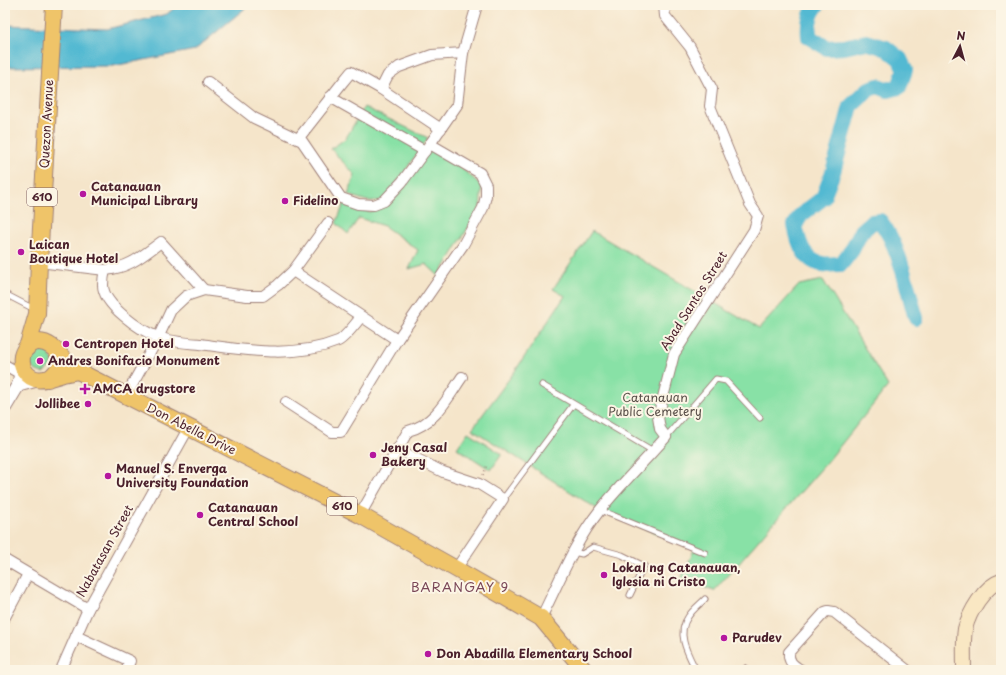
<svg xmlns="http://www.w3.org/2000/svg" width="1006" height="675" viewBox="0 0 1006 675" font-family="'Playpen Sans',sans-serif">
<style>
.green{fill:#88e1a6;stroke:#698068}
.water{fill:#53b9d2;stroke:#4e6c7e}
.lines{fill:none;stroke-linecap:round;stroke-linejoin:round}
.river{stroke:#53b9d2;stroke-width:16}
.service-casing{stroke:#a0827a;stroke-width:7}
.minor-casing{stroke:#a0827a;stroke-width:12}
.tertiary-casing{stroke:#a0827a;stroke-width:15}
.secondary-casing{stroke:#a0827a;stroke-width:16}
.primary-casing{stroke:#a0827a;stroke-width:18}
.path{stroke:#a0827a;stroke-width:1.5;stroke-dasharray:1 3;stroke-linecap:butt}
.service{stroke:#fff;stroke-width:5}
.minor{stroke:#fff;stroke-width:10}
.tertiary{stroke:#fff;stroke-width:13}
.secondary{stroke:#f9e7c3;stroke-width:14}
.primary{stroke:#efc469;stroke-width:16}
.poi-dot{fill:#b5179e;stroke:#fcf5e5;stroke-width:1.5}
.labels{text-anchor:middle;stroke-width:4;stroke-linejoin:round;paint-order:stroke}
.shield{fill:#fcf5e5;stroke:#7f5f63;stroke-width:1}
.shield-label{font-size:11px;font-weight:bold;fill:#4a1f2b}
.street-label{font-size:12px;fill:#4a1f2b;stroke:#fcf5e5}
.poi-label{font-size:12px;font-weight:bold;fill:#4a1f2b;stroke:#fcf5e5;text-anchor:start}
.park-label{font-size:12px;fill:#5a504a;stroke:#fcf5e5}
.neighbourhood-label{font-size:13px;letter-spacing:1px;fill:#7a4758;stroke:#fcf5e5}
</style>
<rect width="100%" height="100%" fill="#fcf5e5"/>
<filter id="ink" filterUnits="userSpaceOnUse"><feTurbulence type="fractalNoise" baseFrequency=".025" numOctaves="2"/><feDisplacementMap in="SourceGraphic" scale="8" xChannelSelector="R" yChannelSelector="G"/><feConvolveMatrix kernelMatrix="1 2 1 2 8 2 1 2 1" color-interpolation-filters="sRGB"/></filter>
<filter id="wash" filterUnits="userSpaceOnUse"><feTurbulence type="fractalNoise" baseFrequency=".012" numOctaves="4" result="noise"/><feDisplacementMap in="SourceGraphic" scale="16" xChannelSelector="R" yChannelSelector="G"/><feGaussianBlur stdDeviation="0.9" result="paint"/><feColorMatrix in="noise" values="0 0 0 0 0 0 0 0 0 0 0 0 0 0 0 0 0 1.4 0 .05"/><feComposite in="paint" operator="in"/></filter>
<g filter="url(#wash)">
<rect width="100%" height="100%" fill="#f5e5ca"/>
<g class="green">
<polygon points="364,107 428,138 384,201 367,201 348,195 355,175 331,149 346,138"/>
<polygon points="430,148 459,166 482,186 480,208 439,276 426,264 409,269 418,250 384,226 359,218 348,234 336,223 344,204 370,212 393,198"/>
<polygon points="592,231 759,329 799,285 823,280 888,386 828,461 714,591 681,579 695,548 602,512 472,429 515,371 565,296 553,289"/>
<path d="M38 351H44L49 353 53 361 51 366 43 373C29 370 23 358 38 351Z"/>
<polygon points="468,432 502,454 491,470 457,448"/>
</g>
<polygon class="water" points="178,5 249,5 195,50 113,66 5,67 5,25 107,29 167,14"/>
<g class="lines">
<path class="river" d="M817 5C809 15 808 24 809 37L827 48 844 47 866 42 886 48 900 59 905 70 899 87 888 90 878 86 869 89 851 106 833 172 823 198 801 215 795 225C798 240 803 261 822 264 827 265 835 264 841 264L852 250 861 232 872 222 880 221C900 246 907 288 916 318"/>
</g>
</g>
<g filter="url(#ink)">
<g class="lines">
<g class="service-casing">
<g id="service">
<polyline points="5,294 34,309"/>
<polyline points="542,385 653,451"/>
<polyline points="666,437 716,379 726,381 760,418"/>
<polyline points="503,499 573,405"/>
<polyline points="600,510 705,553"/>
<polyline points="573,552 582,554 593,547 622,555 644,566 630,595"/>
<path d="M696 670C688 654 676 634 688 617 692 610 700 604 705 599"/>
<polyline points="745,670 746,668"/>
</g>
</g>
<g class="minor-casing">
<g id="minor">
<polyline points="208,82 254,118 302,141 341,198 358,204 374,205 384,201 402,182 430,144 480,173 486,185 486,196 483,208 463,245 397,340 341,432 332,432 286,402"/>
<polyline points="381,89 388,75 399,67 432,55 463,53"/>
<polyline points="330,97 425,151"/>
<polyline points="298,139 342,83 351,72 381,89 441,129"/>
<polyline points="430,144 457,105 463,53 477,5"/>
<path d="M39 262 105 270C129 268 142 256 161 242L204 290"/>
<path d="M105 270C104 274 103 280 103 285 103 305 141 331 158 337 171 342 187 343 200 344 245 350 294 359 338 341 345 338 356 323 361 317"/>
<polyline points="293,271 397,340"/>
<polyline points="21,363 17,387 39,381"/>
<polyline points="5,365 19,373"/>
<polyline points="126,396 158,338 171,310 186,296 204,290 247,296 263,296 278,285 293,271 328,223"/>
<polyline points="397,449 443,472 479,484 503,499 456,569"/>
<path d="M360 515 408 431C435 424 447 399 462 377"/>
<polyline points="5,560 88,609"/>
<polyline points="5,617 28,574"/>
<path d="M541 618C559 582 574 543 600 510 620 485 644 462 666 437L660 429 658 417 674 354 754 230 758 216 750 204 710 106 712 89 690 47 665 16 664 5"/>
<polyline points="76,636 130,661 126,670"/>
<polyline points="61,670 88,609 189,427"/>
<path d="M801 670C793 665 788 662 789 652L825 612 828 611 834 612 907 670"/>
</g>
</g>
<g class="tertiary-casing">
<polyline id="tertiary" points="5,407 17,387"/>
</g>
<g class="secondary-casing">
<path id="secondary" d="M964 670C964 658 963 641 965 629 969 613 984 586 1001 581"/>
</g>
<g class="primary-casing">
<g id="primary">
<polyline points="27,348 37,314 39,262 54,5"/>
<polyline points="58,353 69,364 78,371 360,515 456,569 541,618 584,670"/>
<path d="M48 379C83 356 31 323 22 356 21 361 22 366 24 370 34 386 49 378 63 374 68 373 73 372 78 371"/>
</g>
</g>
<polyline class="path" points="483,475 487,465"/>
<use href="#service" class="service"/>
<use href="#minor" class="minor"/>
<use href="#tertiary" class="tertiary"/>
<use href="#secondary" class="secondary"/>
<use href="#primary" class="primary"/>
</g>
</g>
<g class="poi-dot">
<circle cx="83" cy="194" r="4"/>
<circle cx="285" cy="201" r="4"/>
<circle cx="21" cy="252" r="4"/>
<circle cx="66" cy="344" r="4"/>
<circle cx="40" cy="361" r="4"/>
<path d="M83 383h4v4h4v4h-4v4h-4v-4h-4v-4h4z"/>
<circle cx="88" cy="404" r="4"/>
<circle cx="373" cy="455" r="4"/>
<circle cx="108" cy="476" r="4"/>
<circle cx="200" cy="515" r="4"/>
<circle cx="604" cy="575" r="4"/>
<circle cx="724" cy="638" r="4"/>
<circle cx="428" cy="654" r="4"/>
</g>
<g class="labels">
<g class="shield">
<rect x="27" y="188" width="30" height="18" rx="3"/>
<rect x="327" y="497" width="30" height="18" rx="3"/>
</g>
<g class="shield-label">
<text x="42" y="201">610</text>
<text x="342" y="510">610</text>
</g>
<g class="street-label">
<text transform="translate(47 124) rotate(-87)" y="4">Quezon Avenue</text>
<text transform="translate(694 301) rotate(-58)" y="4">Abad Santos Street</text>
<text transform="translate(191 429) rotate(27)" y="4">Don Abella Drive</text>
<text transform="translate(105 551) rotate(-61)" y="4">Nabatasan Street</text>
</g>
<g class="poi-label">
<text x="91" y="191">Catanauan<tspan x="91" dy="14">Municipal Library</tspan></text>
<text x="293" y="205">Fidelino</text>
<text x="29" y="249">Laican<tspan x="29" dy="14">Boutique Hotel</tspan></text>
<text x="74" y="348">Centropen Hotel</text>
<text x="48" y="365">Andres Bonifacio Monument</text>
<text x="93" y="393">AMCA drugstore</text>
<text x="80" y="408" text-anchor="end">Jollibee</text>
<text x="381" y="452">Jeny Casal<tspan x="381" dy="14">Bakery</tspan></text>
<text x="116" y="473">Manuel S. Enverga<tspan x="116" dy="14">University Foundation</tspan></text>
<text x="208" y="512">Catanauan<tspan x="208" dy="14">Central School</tspan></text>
<text x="612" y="572">Lokal ng Catanauan,<tspan x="612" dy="14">Iglesia ni Cristo</tspan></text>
<text x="732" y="642">Parudev</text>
<text x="436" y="658">Don Abadilla Elementary School</text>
</g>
<g class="park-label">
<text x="655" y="402">Catanauan<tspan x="655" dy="14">Public Cemetery</tspan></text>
</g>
<g class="neighbourhood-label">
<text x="460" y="592">BARANGAY 9</text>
</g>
</g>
<rect width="1006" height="675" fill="none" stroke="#fcf5e5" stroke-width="20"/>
<g transform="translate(960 46) rotate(6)" stroke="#fcf5e5" stroke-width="3" paint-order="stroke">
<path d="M0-3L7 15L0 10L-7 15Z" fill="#4a1f2b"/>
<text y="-6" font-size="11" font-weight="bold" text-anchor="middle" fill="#4a1f2b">N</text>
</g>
</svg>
